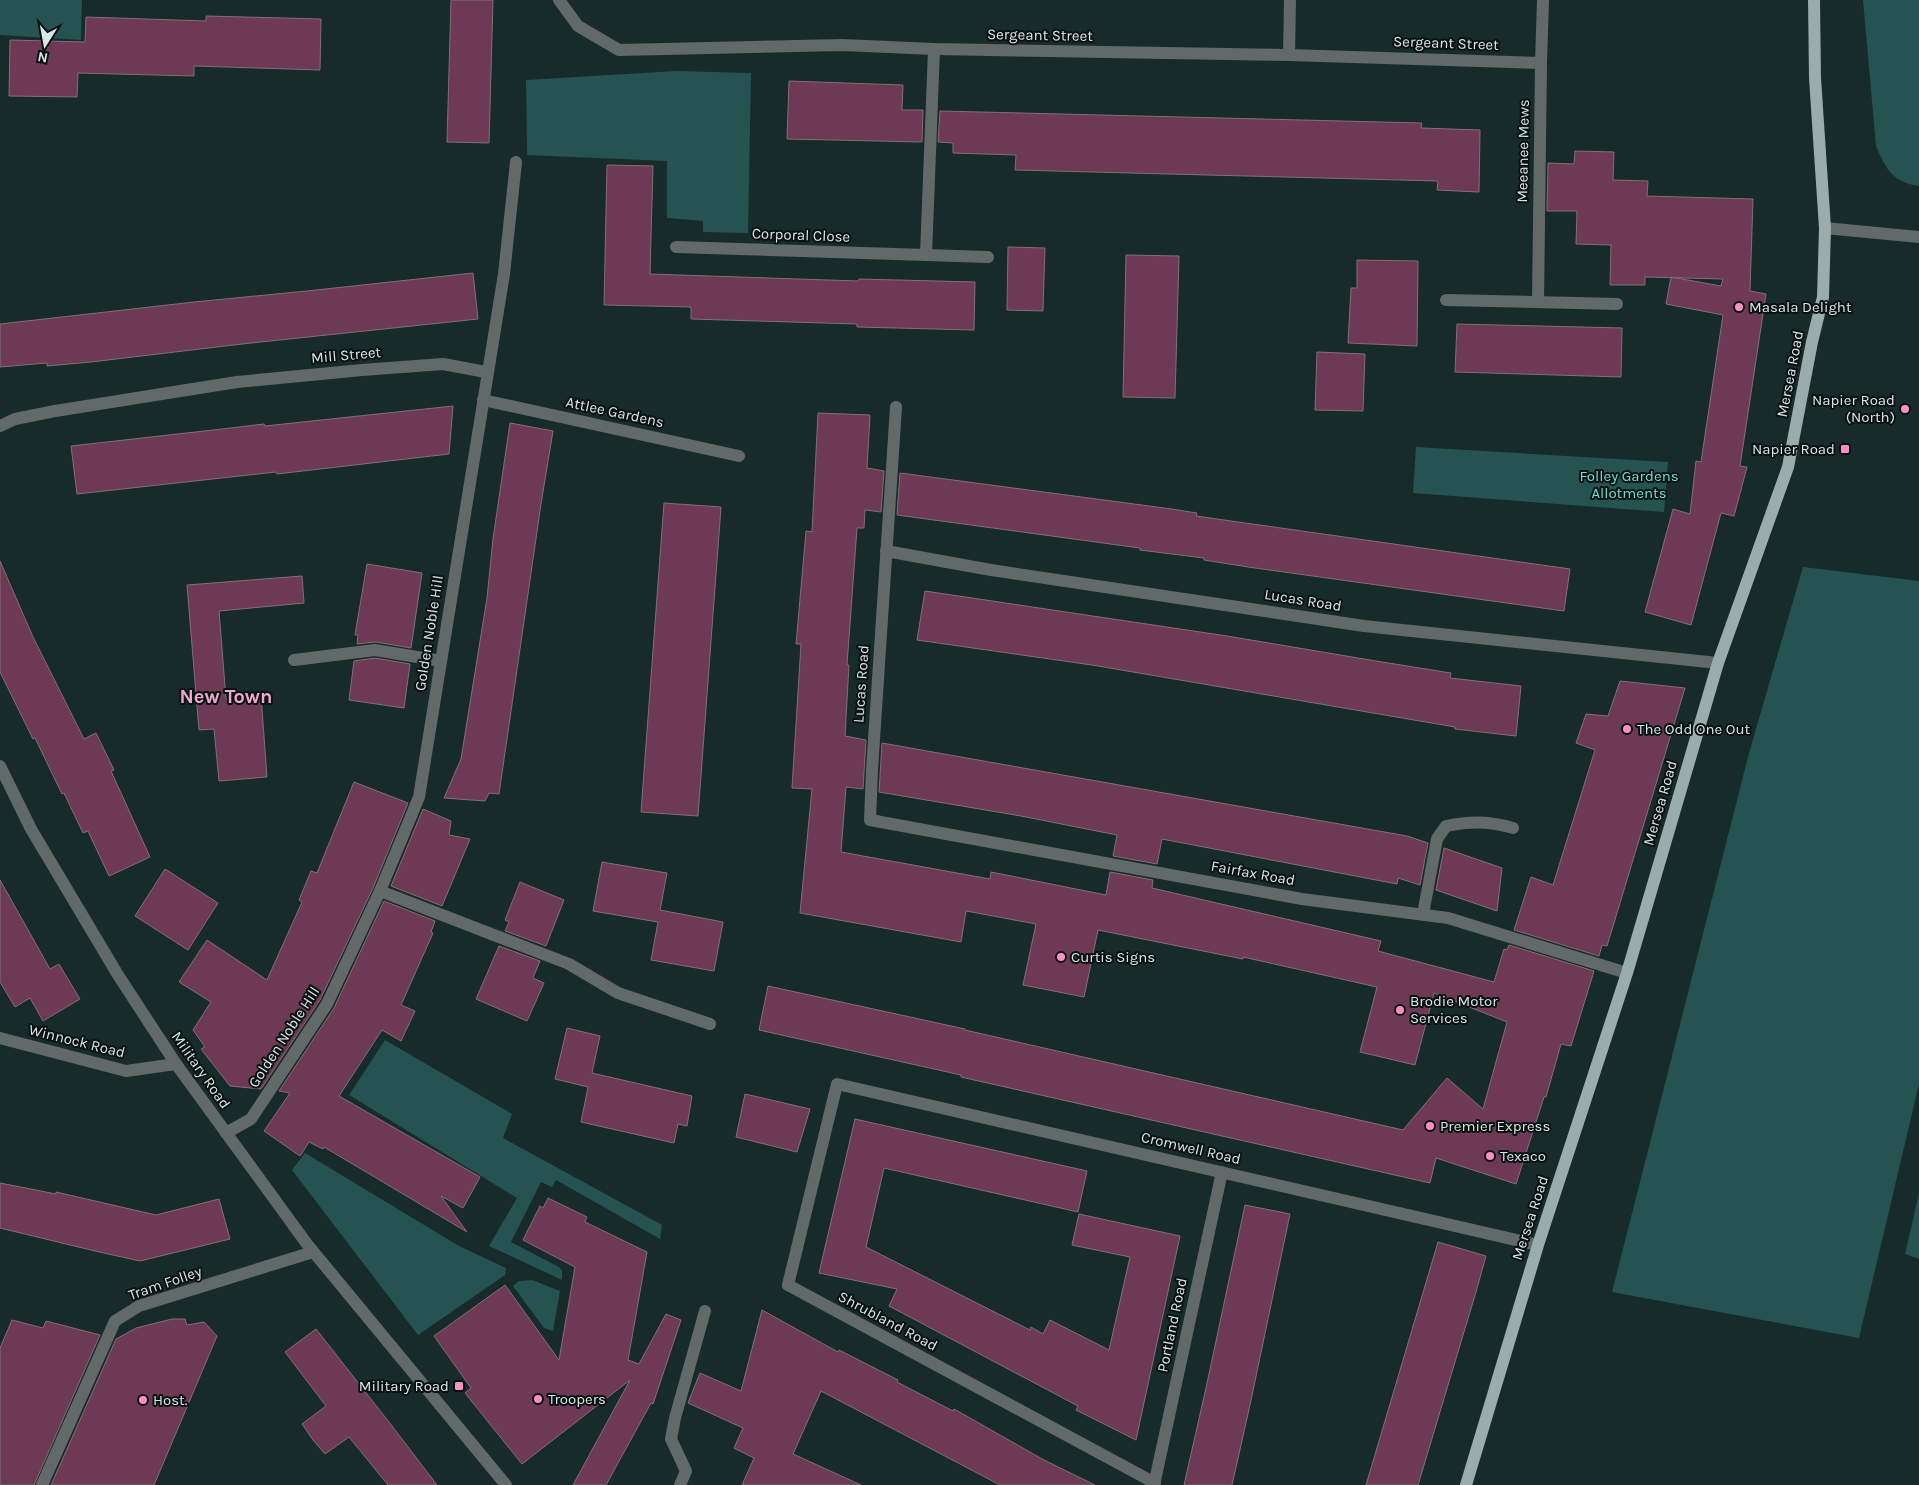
<svg xmlns="http://www.w3.org/2000/svg" width="1919" height="1485" viewBox="0 0 1919 1485" font-family="Karla,sans-serif">
<style>
.green{fill:#245351}
.building{fill:#6e3955;stroke:#826f77}
.lines{fill:none;stroke-linecap:round;stroke-linejoin:round}
.minor{stroke:#616a69;stroke-width:12}
.major{stroke:#9aadac;stroke-width:12}
.poi-dot{fill:#fa8fc6;stroke:#091211;stroke-width:2}
.labels{text-anchor:middle;stroke-width:4;stroke-linejoin:round;paint-order:stroke}
.street-label{font-size:15px;fill:#dae6e5;stroke:#091211}
.poi-label{font-size:15px;fill:#dae6e5;stroke:#091211;text-anchor:start}
.park-label{font-size:15px;fill:#64e3dd;stroke:#091211}
.district-label{font-size:20px;font-weight:bold;fill:#f1a6cb;stroke:#091211}
</style>
<rect width="100%" height="100%" fill="#172b2a"/>
<g class="green">
<polygon points="0,0 82,0 81,40 0,35"/>
<path d="M1863 0H1919V186C1893 183 1885 168 1876 146Z"/>
<polygon points="676,71 751,73 748,233 703,232 703,221 667,218 667,161 527,155 526,80"/>
<polygon points="1416,447 1668,462 1664,512 1413,493"/>
<polygon points="1803,567 1919,581 1919,1084 1859,1338 1612,1292 1749,753"/>
<polygon points="385,1040 512,1114 503,1138 662,1225 660,1239 556,1180 552,1187 541,1182 511,1242 559,1267 562,1271 562,1280 489,1246 517,1198 349,1095"/>
<polygon points="305,1153 459,1246 506,1268 505,1275 418,1335 292,1170"/>
<polygon points="1919,1193 1919,1259 1905,1254"/>
<polygon points="532,1280 560,1291 553,1331 544,1328 513,1286 519,1281"/>
</g>
<g class="building">
<polygon points="451,0 493,0 489,143 447,142"/>
<polygon points="206,16 321,19 320,70 194,66 194,76 78,73 77,97 9,96 10,40 85,42 86,17 206,21"/>
<polygon points="789,81 903,85 902,110 923,110 922,142 787,139"/>
<polygon points="940,111 1422,123 1421,128 1480,130 1479,192 1437,190 1438,181 1015,170 1016,155 953,153 953,143 938,142"/>
<polygon points="1575,151 1614,152 1613,180 1648,181 1647,196 1753,199 1750,291 1766,294 1740,466 1747,467 1734,516 1721,513 1691,625 1645,612 1673,509 1690,514 1696,461 1701,462 1723,315 1666,304 1671,277 1721,286 1723,279 1645,277 1645,285 1610,285 1611,245 1576,244 1577,211 1547,211 1548,163 1574,164"/>
<polygon points="607,165 653,166 650,274 858,281 859,279 975,282 974,330 857,327 857,324 691,319 691,307 604,305"/>
<polygon points="1008,247 1045,248 1043,311 1007,310"/>
<polygon points="1126,255 1179,256 1175,398 1123,397"/>
<polygon points="1357,260 1418,261 1417,346 1348,343 1351,288 1357,288"/>
<polygon points="473,273 478,319 242,344 91,362 47,366 47,363 0,367 0,324 194,302 307,291"/>
<polygon points="1457,324 1622,328 1621,377 1455,372"/>
<polygon points="1317,352 1365,354 1363,411 1315,410"/>
<polygon points="453,406 449,454 277,474 276,472 77,494 71,446 222,429 264,424 265,426"/>
<polygon points="818,413 870,415 867,468 884,471 881,512 865,510 864,528 857,528 847,665 849,665 845,736 866,740 863,789 846,787 841,852 990,879 991,872 1106,895 1110,872 1153,880 1152,888 1381,941 1378,951 1494,982 1504,949 1507,950 1509,945 1594,971 1571,1046 1561,1044 1546,1097 1544,1097 1516,1184 1436,1158 1430,1183 961,1077 961,1075 759,1030 768,986 965,1029 965,1030 1403,1130 1447,1078 1483,1109 1507,1022 1434,993 1415,1065 1360,1052 1377,987 1243,957 1243,959 1098,930 1084,997 1023,985 1036,924 966,911 961,942 800,913 812,789 792,788 801,644 796,644 806,531 812,532"/>
<polygon points="510,423 553,431 541,504 499,794 489,793 485,801 444,798 461,759 487,598 493,539"/>
<polygon points="900,473 1172,509 1197,513 1196,516 1570,569 1564,611 1248,567 1204,560 1204,558 1140,550 1140,548 897,515"/>
<polygon points="664,503 721,507 698,816 641,812"/>
<polygon points="0,561 33,637 84,739 96,733 114,770 111,771 150,857 109,876 88,831 83,833 64,793 62,794 35,738 33,739 0,672"/>
<polygon points="367,564 422,573 411,648 376,642 357,644 358,635 355,635"/>
<polygon points="302,576 304,603 219,611 226,699 261,696 267,777 219,781 214,729 199,730 187,585"/>
<polygon points="925,591 1227,636 1376,661 1451,673 1450,678 1521,686 1516,736 1455,729 1455,727 1092,665 917,640"/>
<polygon points="375,658 410,664 404,708 349,700 354,661"/>
<polygon points="1620,681 1685,688 1607,946 1602,945 1599,956 1514,930 1531,877 1553,885 1595,750 1576,743 1586,714 1608,716"/>
<polygon points="882,743 1407,836 1428,843 1420,885 1398,878 1397,884 1162,839 1157,864 1113,856 1117,835 1021,816 879,792"/>
<polygon points="354,782 408,803 373,888 320,1000 261,1089 230,1086 201,1049 205,1047 193,1030 211,1002 179,982 207,940 267,980 302,902 299,900 311,871 317,873"/>
<polygon points="423,809 451,821 449,835 470,839 442,906 391,886"/>
<polygon points="1444,848 1502,868 1497,911 1436,890"/>
<polygon points="602,862 667,873 660,910 723,922 714,971 651,960 658,922 593,911"/>
<polygon points="165,869 218,903 188,950 135,916"/>
<polygon points="0,880 50,969 59,964 80,999 43,1021 30,998 15,1007 0,982"/>
<polygon points="520,882 564,900 546,946 505,931 509,922 505,920"/>
<polygon points="384,901 435,921 431,932 433,933 401,1005 415,1011 401,1041 382,1030 339,1096 480,1177 463,1208 441,1196 467,1232 324,1147 323,1149 309,1142 300,1156 264,1131 290,1093 279,1091 334,1008"/>
<polygon points="499,946 540,961 533,978 544,983 527,1021 476,999"/>
<polygon points="567,1028 600,1036 592,1073 692,1096 687,1126 678,1124 674,1143 581,1122 588,1087 555,1079"/>
<polygon points="745,1094 810,1109 797,1152 736,1137"/>
<polygon points="855,1119 1087,1171 1078,1212 884,1168 866,1247 1030,1330 1031,1327 1043,1334 1050,1320 1109,1350 1130,1257 1072,1245 1079,1214 1180,1236 1136,1440 1076,1410 1078,1406 889,1306 897,1289 819,1273"/>
<polygon points="0,1183 56,1194 56,1192 156,1215 219,1199 230,1239 140,1261 95,1251 0,1228"/>
<polygon points="548,1198 587,1217 585,1222 647,1252 628,1360 639,1364 666,1314 681,1320 653,1404 651,1403 606,1485 573,1485 630,1380 522,1464 465,1393 471,1388 434,1336 505,1285 559,1360 575,1267 523,1240 540,1206 543,1208"/>
<polygon points="1245,1205 1290,1214 1250,1405 1232,1485 1184,1485 1206,1388"/>
<polygon points="1438,1242 1486,1256 1476,1292 1418,1485 1366,1485"/>
<polygon points="762,1310 838,1352 839,1350 898,1380 897,1382 953,1411 954,1409 1044,1460 1095,1485 1000,1485 821,1391 793,1454 861,1485 742,1485 754,1458 734,1448 743,1428 688,1403 700,1373 741,1391"/>
<polygon points="172,1319 185,1319 187,1325 204,1322 217,1336 154,1485 51,1485 116,1339 136,1328"/>
<polygon points="12,1320 43,1328 46,1321 100,1335 34,1485 0,1485 0,1348"/>
<polygon points="316,1329 392,1426 437,1485 388,1485 349,1437 325,1454 313,1440 302,1424 326,1406 285,1352"/>
</g>
<g class="lines">
<g class="minor">
<polyline points="559,0 578,26 619,50 842,45 934,49 1289,55 1541,63"/>
<polyline points="1289,55 1290,0"/>
<polyline points="1825,228 1919,237"/>
<polyline points="676,247 988,257"/>
<polyline points="926,255 934,49"/>
<polyline points="1446,300 1617,304"/>
<polyline points="1538,302 1541,63 1543,0"/>
<polyline points="483,400 739,456"/>
<polyline points="896,407 872,770 870,820 1302,899 1448,918 1627,973"/>
<polyline points="0,426 15,419 55,411 237,382 362,370 443,364 486,372"/>
<polyline points="886,551 991,570 1364,626 1718,663"/>
<polyline points="294,660 375,650 441,661"/>
<polyline points="0,766 31,829 118,975 176,1064 307,1244 506,1485"/>
<polyline points="380,891 569,964 618,993 710,1024"/>
<path d="M1423 914 1437 839 1446 826C1470 821 1489 821 1513 828"/>
<polyline points="0,1038 126,1071 176,1064"/>
<polyline points="226,1133 251,1119 327,1004 380,891 419,797 504,274 516,162"/>
<polyline points="1155,1483 788,1285 837,1084 1538,1245"/>
<polyline points="42,1485 115,1321 139,1306 313,1252"/>
<polyline points="680,1485 686,1471 671,1439 675,1418 705,1311"/>
<polyline points="1154,1485 1222,1172"/>
</g>
<polyline class="major" points="1466,1485 1538,1245 1627,973 1718,663 1788,467 1812,342 1823,297 1825,228 1815,78 1814,0"/>
</g>
<g class="poi-dot">
<circle cx="1739" cy="307" r="5"/>
<circle cx="1905" cy="409" r="5"/>
<rect x="1840" y="444" width="10" height="10" rx="2.5"/>
<circle cx="1627" cy="729" r="5"/>
<circle cx="1061" cy="957" r="5"/>
<circle cx="1400" cy="1010" r="5"/>
<circle cx="1430" cy="1126" r="5"/>
<circle cx="1490" cy="1156" r="5"/>
<rect x="454" y="1381" width="10" height="10" rx="2.5"/>
<circle cx="538" cy="1399" r="5"/>
<circle cx="143" cy="1400" r="5"/>
</g>
<g class="labels">
<g class="street-label">
<text transform="translate(1040 35) rotate(1)" y="5">Sergeant Street</text>
<text transform="translate(1446 43) rotate(2)" y="5">Sergeant Street</text>
<text transform="translate(1523 151) rotate(-89)" y="5">Meeanee Mews</text>
<text transform="translate(801 235) rotate(2)" y="5">Corporal Close</text>
<text transform="translate(346 355) rotate(-5)" y="5">Mill Street</text>
<text transform="translate(1790 374) rotate(-79)" y="5">Mersea Road</text>
<text transform="translate(615 412) rotate(12)" y="5">Attlee Gardens</text>
<text transform="translate(1303 600) rotate(9)" y="5">Lucas Road</text>
<text transform="translate(429 633) rotate(-81)" y="5">Golden Noble Hill</text>
<text transform="translate(861 684) rotate(-86)" y="5">Lucas Road</text>
<text transform="translate(1660 803) rotate(-74)" y="5">Mersea Road</text>
<text transform="translate(1253 873) rotate(10)" y="5">Fairfax Road</text>
<text transform="translate(284 1037) rotate(-57)" y="5">Golden Noble Hill</text>
<text transform="translate(77 1041) rotate(14)" y="5">Winnock Road</text>
<text transform="translate(201 1070) rotate(55)" y="5">Military Road</text>
<text transform="translate(1191 1148) rotate(13)" y="5">Cromwell Road</text>
<text transform="translate(1530 1218) rotate(-72)" y="5">Mersea Road</text>
<text transform="translate(165 1283) rotate(-19)" y="5">Tram Folley</text>
<text transform="translate(888 1321) rotate(28)" y="5">Shrubland Road</text>
<text transform="translate(1172 1325) rotate(-78)" y="5">Portland Road</text>
</g>
<g class="poi-label">
<text x="1749" y="312">Masala Delight</text>
<text x="1895" y="405" text-anchor="end">Napier Road<tspan x="1895" dy="17">(North)</tspan></text>
<text x="1835" y="454" text-anchor="end">Napier Road</text>
<text x="1637" y="734">The Odd One Out</text>
<text x="1071" y="962">Curtis Signs</text>
<text x="1410" y="1006">Brodie Motor<tspan x="1410" dy="17">Services</tspan></text>
<text x="1440" y="1131">Premier Express</text>
<text x="1500" y="1161">Texaco</text>
<text x="449" y="1391" text-anchor="end">Military Road</text>
<text x="548" y="1404">Troopers</text>
<text x="153" y="1405">Host.</text>
</g>
<g class="park-label">
<text x="1629" y="481">Folley Gardens<tspan x="1629" dy="17">Allotments</tspan></text>
</g>
<g class="district-label">
<text x="226" y="703">New Town</text>
</g>
</g>
<g transform="translate(45 45) rotate(191)" stroke="#091211" stroke-width="4" paint-order="stroke">
<path d="M0-4L9 19L0 12L-9 19Z" fill="#dae6e5"/>
<text y="-8" font-size="14" font-weight="bold" text-anchor="middle" fill="#dae6e5">N</text>
</g>
</svg>
